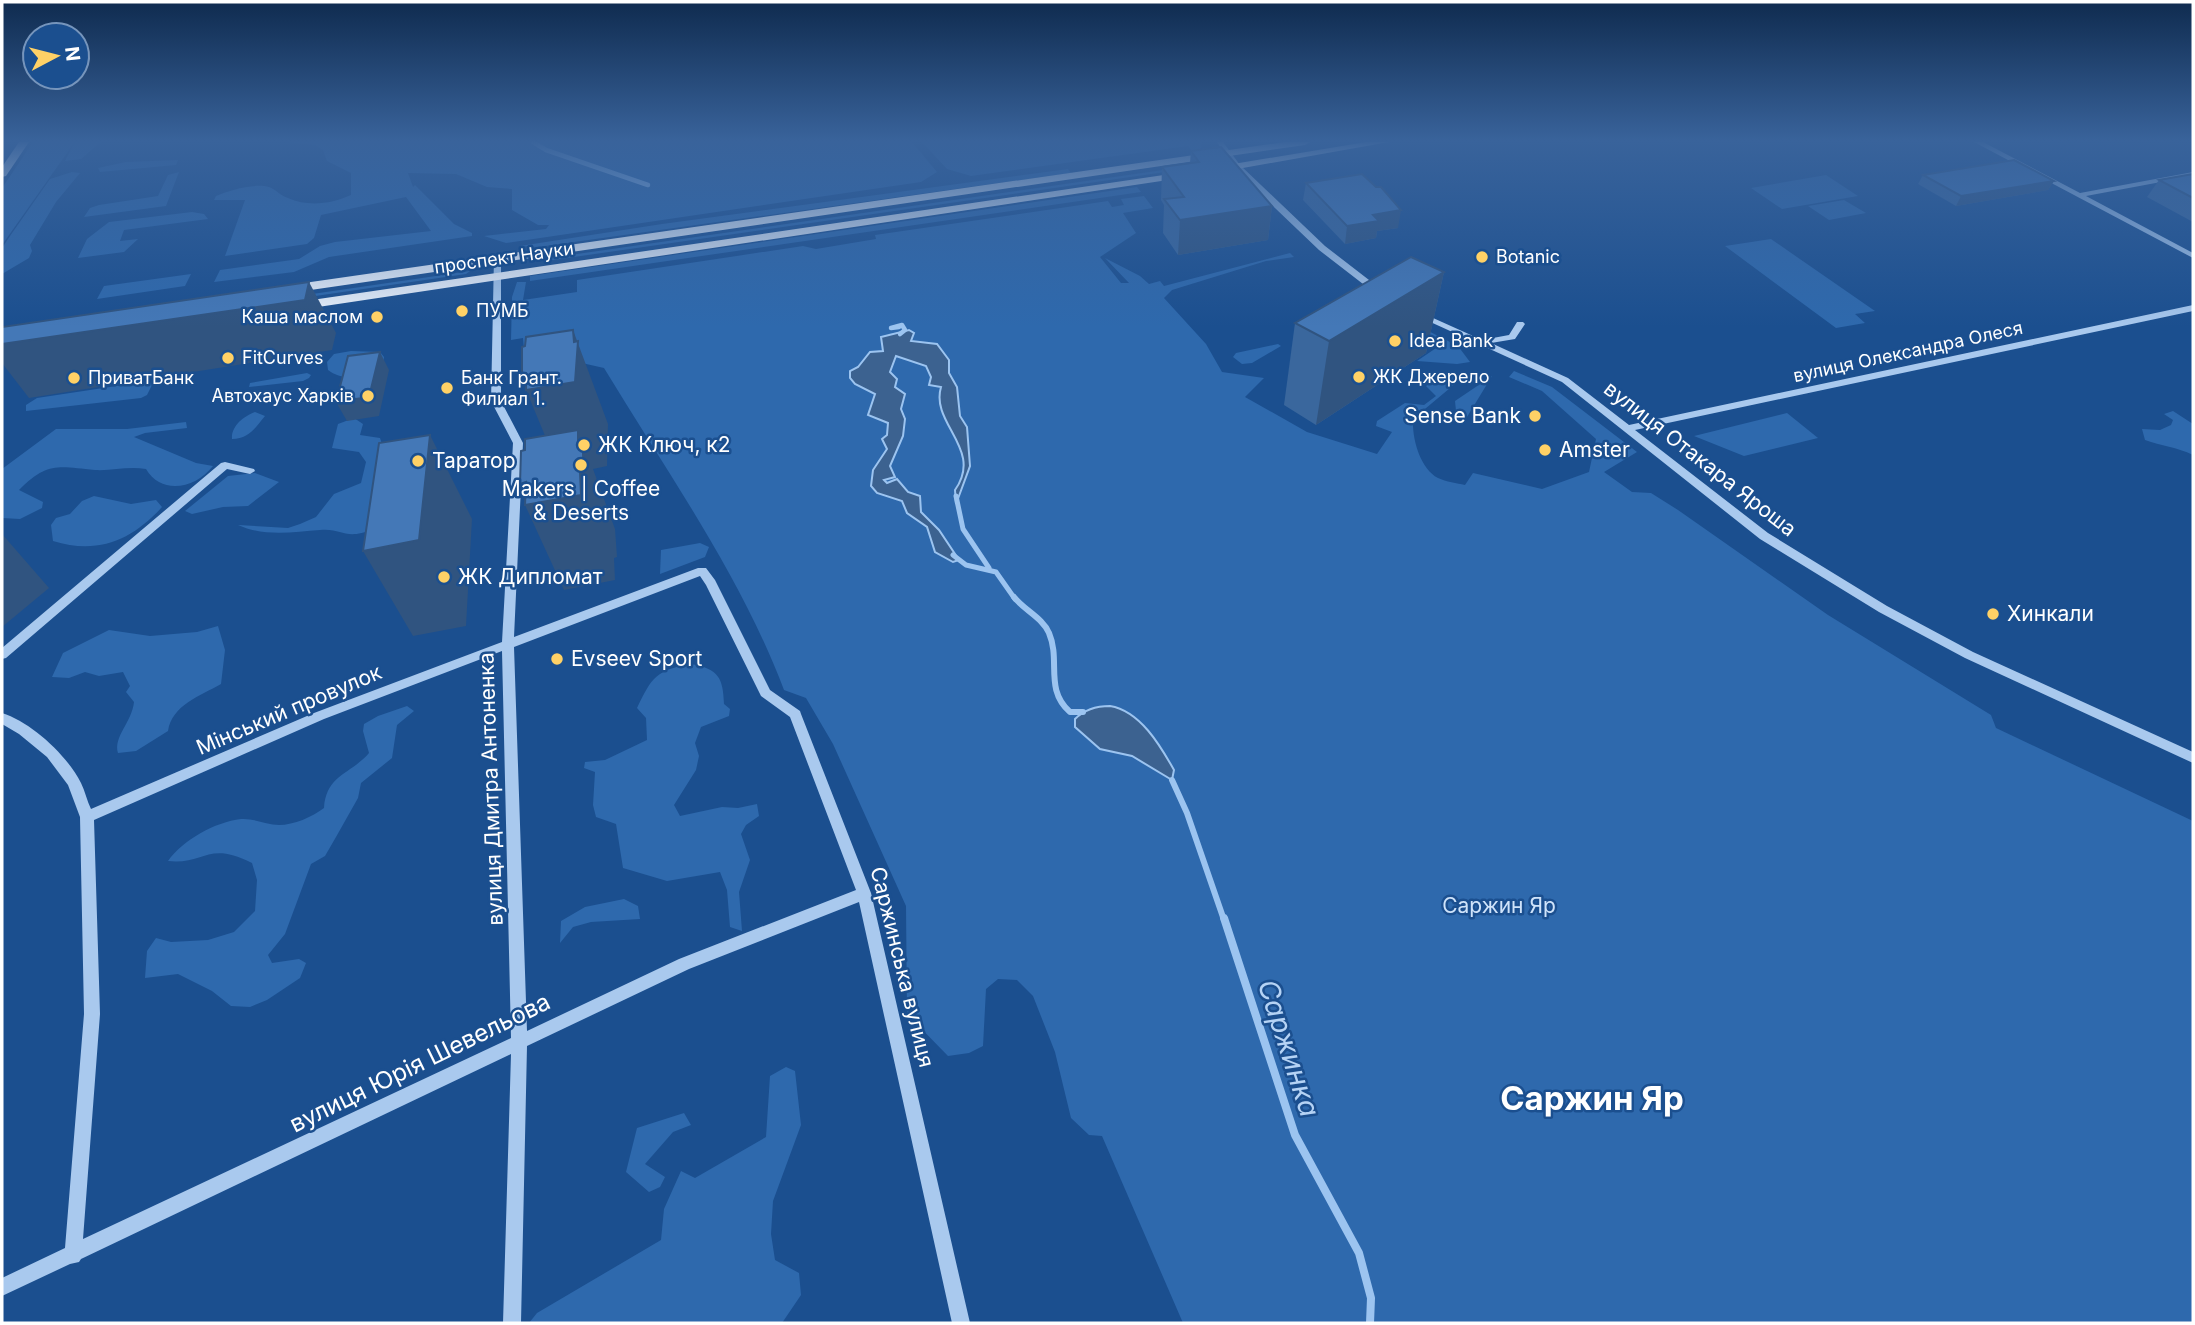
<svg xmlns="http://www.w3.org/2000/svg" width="2195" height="1325" viewBox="0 0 2195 1325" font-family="Inter,sans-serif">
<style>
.green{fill:#2e69ad}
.water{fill:#3c6290;stroke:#9cc4f0;stroke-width:2}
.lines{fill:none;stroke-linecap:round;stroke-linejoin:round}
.stream-far3{stroke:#9cc4f0;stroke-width:4.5}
.stream-far2{stroke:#9cc4f0;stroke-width:5}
.stream-far1{stroke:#9cc4f0;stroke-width:6}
.stream{stroke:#9cc4f0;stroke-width:8}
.minor{fill:#a9c9ee;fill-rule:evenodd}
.major{fill:#f0f6ff;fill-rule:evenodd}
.wall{fill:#3a679d}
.shaded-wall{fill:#305480}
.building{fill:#4478b7;stroke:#305480;stroke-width:2}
.poi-dot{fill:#ffd166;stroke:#1b4f8f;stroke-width:2.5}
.labels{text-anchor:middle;stroke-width:5;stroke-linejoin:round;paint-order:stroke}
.far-poi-label{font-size:18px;fill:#fff;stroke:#1b4f8f;text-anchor:start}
.far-street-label{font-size:18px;fill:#fff;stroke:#1b4f8f}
.poi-label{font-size:21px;fill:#fff;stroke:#1b4f8f;text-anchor:start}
.street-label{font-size:21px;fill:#fff;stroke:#1b4f8f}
.park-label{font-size:21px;fill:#cfe3fa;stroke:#1b4f8f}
.near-street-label{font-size:24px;fill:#fff;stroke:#1b4f8f}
.near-water-label{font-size:28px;font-style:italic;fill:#b5d3f5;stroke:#1b4f8f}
.near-district-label{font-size:33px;font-weight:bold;fill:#fff;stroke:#1b4f8f}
</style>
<rect width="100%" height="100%" fill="#1b4f8f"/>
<g class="green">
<polygon points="33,142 101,142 81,159 65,161 74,143 2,245 2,188"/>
<path d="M285 142H912L937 172 921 182 506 243 484 236 546 229 549 225H538L512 210V189L487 187 456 174 408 173 413 187 415 185 454 224 472 233V236L329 257 294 272 214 282 220 270 299 259 320 246 335 242 431 231 406 197 321 215 314 238 307 244 225 256 245 200H214L216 196C229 190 255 183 269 187 275 189 281 196 288 198 308 207 331 204 351 195V173L327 161 323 150 315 145Z"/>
<polygon points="922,142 1202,142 1201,148 1194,153 1188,146 971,176 947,169"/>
<polygon points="178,160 176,165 100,172 98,168 126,162"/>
<polygon points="1205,164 1207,166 546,261 549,258"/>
<polygon points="1068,169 1071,173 538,247 520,246 662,224"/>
<polygon points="72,172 80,173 56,202 30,245 32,251 29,258 2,274 2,248 10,236 50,179"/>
<polygon points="179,172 166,206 84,217 90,208 99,205 158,196 168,175"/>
<polygon points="1826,175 1858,196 1782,209 1751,188"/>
<polygon points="1137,187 1141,192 530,281 530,276"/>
<path d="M1144 196 1153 208 1123 213 1136 233 1100 257 1121 283H1129L1105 258 1140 276 1149 284 1160 281 1164 286 1290 253 1294 257 1266 261 1172 290 1164 298 1206 344 1222 372 1264 378 1245 397 1307 432 1377 454 1392 432 1376 426 1377 421 1405 403 1424 405 1436 396 1426 386C1439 378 1447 372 1462 378L1413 419C1412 439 1420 468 1438 478 1446 482 1457 483 1465 485L1473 473 1542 489 1589 472 1596 439 1542 391 1509 377 1514 371 1552 387 1637 452 1604 472 1632 492 1651 493 1678 510 1828 615 1991 715 1996 728 2193 821V1323H1183L1102 1136 1089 1135 1071 1118 1055 1052 1033 996 1017 980 998 979 986 989 983 1046 969 1053 948 1056 907 1014 906 906 833 744 806 698 784 690C741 576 667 472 604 368L524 350 523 338 511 340 512 297 517 282H526L523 300 577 292V280L803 246 816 249 876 239 875 235 1108 201 1112 207 1124 205 1121 199Z"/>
<polygon points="1844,200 1866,213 1829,220 1808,206"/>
<polygon points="192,212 204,214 208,219 124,230 120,241 138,239 124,252 78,258 87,239 109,222"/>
<polygon points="1771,239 1875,311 1855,314 1865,323 1836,328 1725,246"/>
<polygon points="470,271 466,274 2,342 2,339"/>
<polygon points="191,274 185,286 97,299 104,286"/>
<polygon points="1381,307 1458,346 1470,362 1457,364 1417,361 1442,344 1405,325"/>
<polygon points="1278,344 1281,346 1252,363 1242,364 1233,357 1236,353"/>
<path d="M351 351 380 352 384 357 383 366C363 373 347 384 328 370L327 362 334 354Z"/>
<polygon points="307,373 311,375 309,378 303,381 249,387 250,383"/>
<polygon points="1492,376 1467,417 1456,411 1455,401"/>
<polygon points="143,382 153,383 147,395 141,398 26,411 26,405 37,398"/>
<path d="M2173 411 2193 424V455C2177 447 2161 446 2145 440L2142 429 2160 430 2171 425 2173 420 2164 414Z"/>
<path d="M255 412 265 416C255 428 249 439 232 439 231 426 244 416 255 412Z"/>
<polygon points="1787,413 1818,438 1744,456 1694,436"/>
<path d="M354 418 363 424 360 435 380 438 382 444 374 529C344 541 344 528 320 530 293 532 265 537 238 525L288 528 300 524 316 517 334 494 361 483 366 462 359 452 332 448 338 424Z"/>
<path d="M186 422 187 428 145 433 134 437 196 463 213 466C196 488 162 496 146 469 128 466 112 471 95 470 59 467 48 461 19 490L43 502 42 508 20 519 2 518V469L56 429H127Z"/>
<polygon points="255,473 279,482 248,506 223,507 192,514 185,511 228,476"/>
<path d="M94 496 131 504 156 500 162 507C132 540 98 555 53 541L51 525 56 518 70 514 82 501Z"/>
<polygon points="700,543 709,547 705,557 660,574 661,550"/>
<path d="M218 626 225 650 221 684C200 696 172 705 168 731L136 751 118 753C113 737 132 722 134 702L126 692 130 686 123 672 99 676 85 672 69 678 52 677 63 653 109 630 150 636 197 632Z"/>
<path d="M691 664C719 669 723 678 724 704L730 709 729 716 701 727 695 743 699 756 696 770 674 805 680 816 722 807 738 808 757 804 759 816 746 825 741 834 750 860 739 892 742 931 730 927 727 890 720 872 667 881 623 868 616 824 596 817 593 805 595 772 584 768 585 762 605 760 647 740 646 718 637 708C652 677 656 670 691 664Z"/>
<path d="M407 706 414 711 397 725 392 758 361 783 358 798 336 837 325 856 311 864 285 934 268 955 272 963 299 959 306 963 300 978 267 1000 250 1007 231 1006 212 991 178 974 145 978 147 951 156 938 171 942 208 940 234 932 255 911 257 880 252 863C208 840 204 865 168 861 183 840 215 822 241 819 254 818 266 825 279 825 294 825 312 817 324 808 326 775 351 774 369 753L363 731 364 724 378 716Z"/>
<polygon points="624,899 638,906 640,919 591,922 573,927 560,943 561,921 585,907"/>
<polygon points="786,1067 795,1071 801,1125 773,1201 771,1234 775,1260 799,1273 801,1295 782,1323 529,1323 537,1313 661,1240 664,1209 681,1171 695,1178 766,1137 770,1076"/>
<polygon points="684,1113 691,1125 673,1132 645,1164 665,1177 660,1187 649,1192 626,1172 637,1128"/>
</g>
<g class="water">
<path d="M909 330 914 333 911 341 937 344 949 360V373L957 387 960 416 967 427 970 466 956 504 955 490C984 449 930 424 941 387L929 385 931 377 926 366 896 356 890 372 897 379 895 387 905 394 901 409 905 419 903 436 890 466 895 477 884 480 887 483 897 479 908 492 920 496 921 512 939 530 959 560 953 562 935 552 927 527 907 513 902 501 877 493 871 486 873 470 887 449 882 439 887 435 888 423 868 415 875 394 855 384 850 378V371L858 367 870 352 883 351 881 337Z"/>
<path d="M1110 706C1140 711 1160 745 1174 770L1172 780 1132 756 1100 749 1075 727V719C1085 709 1096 706 1110 706Z"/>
</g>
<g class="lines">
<g class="stream-far3">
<polyline points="533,142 546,150 648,185"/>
<polyline points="899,327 891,328 902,325 905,330 900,334"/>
</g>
<g class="stream-far2">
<polyline points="956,496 963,529 989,568"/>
<polyline points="953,555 966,565 996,572 1015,599"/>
</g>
<g class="stream-far1">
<path d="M1014 597C1024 610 1043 618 1049 633 1061 661 1044 689 1070 712H1083"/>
<polyline points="1172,780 1187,813 1224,920"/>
</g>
<polyline class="stream" points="1224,918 1295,1135 1359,1253 1371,1298 1370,1323"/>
<g class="minor">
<polygon points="1217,142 1223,142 1240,165 1325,246 1382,290 1382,294 1376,294 1319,250 1234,169"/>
<polygon points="1974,142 1983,142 2080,193 2193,172 2193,176 2086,196 2193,253 2193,258"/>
<path d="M494 257 501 259V401L523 443 514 637 698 568H706L715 580 770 690 800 711 801 714 871 893 970 1323H952L859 902 689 969 527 1046 521 1323H503L511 1054 81 1259 79 1262 70 1264 2 1296V1278L65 1248 84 1014 80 817 68 785 47 757 19 734 2 724V713C31 722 67 755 81 783 85 791 87 801 91 809L314 713 502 642 513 443 491 401ZM700 576 706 585 761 696 790 717 856 890 679 959 527 1031 514 647ZM502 651 511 1038 83 1239 100 1014 94 820 324 719Z"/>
<polygon points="2193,305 2193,311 1635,430 1768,533 1887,606 1973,652 2193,752 2193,763 1965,658 1879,612 1760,539 1562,382 1415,315 1422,313 1482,340 1509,335 1517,322 1523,322 1525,324 1515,339 1491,343 1568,378 1629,425"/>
<polygon points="225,462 254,469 255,471 250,474 227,469 6,658 2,659 2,648 221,463"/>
</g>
<g class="major">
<polygon points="19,142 29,142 6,176 2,177 2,167"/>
<polygon points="1285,142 1310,142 1305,145 290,293 284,289 290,285"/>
<polygon points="1366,142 1389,142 1215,173 1210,170 1215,167"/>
<polygon points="1184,172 1189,175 1188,177 298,310 292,306 298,302"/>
</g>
</g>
<g class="wall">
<polygon points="1191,151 1272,206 1268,240 1178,255 1163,233 1164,205 1161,200 1162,167 1190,163"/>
<polygon points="2193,174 2193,222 2147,197 2159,180"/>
<polygon points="1923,175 2054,181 2048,190 1956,206 1918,184"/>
<polygon points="1306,183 1398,228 1377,231 1376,238 1345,244 1303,200"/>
<polygon points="1444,272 1426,353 1316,425 1284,405 1295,323"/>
</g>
<g class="shaded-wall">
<polygon points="2054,181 2048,190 1956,206 1961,196"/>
<polygon points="1272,206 1268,240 1178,255 1180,220"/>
<polygon points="1401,210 1398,228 1377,231 1376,238 1345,244 1347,226 1373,215"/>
<polygon points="1444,272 1426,353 1316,425 1329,341"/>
<polygon points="309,282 336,333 332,350 29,398 2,363 2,344"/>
<polygon points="573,330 608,424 607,466 593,469 615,529 617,557 614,558 615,580 564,590 525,505 529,504 520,484 561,474 526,390 528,390 522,373 574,342"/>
<polygon points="380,352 389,370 379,416 347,421 336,402"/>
<polygon points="430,435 472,519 466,626 413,636 363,551"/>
<polygon points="2,534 49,588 2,627"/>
</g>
<g class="building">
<polygon points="1221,147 1272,206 1180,220 1164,199 1184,197 1162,167 1199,162 1191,151"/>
<polygon points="2014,160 2054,181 1961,196 1923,175"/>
<polygon points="1362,174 1376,187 1381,187 1401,210 1373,215 1379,221 1347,226 1306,183"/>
<polygon points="2193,174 2193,198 2159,180"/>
<polygon points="1411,257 1444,272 1329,341 1295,323"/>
<polygon points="309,282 305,300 2,344 2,327"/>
<polygon points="573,330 574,342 578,341 575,382 526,390 526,373 522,373 522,347 525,346 526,337"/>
<polygon points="380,352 369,397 336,402 348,356"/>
<polygon points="578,430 578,445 583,444 583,454 584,472 580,472 581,495 525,505 526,482 520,484 521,451 525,450 525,439"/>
<polygon points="430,435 419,540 363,551 379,443"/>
</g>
<linearGradient id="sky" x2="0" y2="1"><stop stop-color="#0f2b4f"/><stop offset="0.43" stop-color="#39639b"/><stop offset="1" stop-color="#39639b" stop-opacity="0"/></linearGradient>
<rect width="2195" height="327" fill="url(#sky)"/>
<g class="poi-dot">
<circle cx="1482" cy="257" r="7"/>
<circle cx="462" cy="311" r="7"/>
<circle cx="377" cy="317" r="7"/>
<circle cx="1395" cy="341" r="7"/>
<circle cx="228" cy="358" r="7"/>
<circle cx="1359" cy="377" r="7"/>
<circle cx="74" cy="378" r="7"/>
<circle cx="447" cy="388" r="7"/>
<circle cx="368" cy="396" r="7"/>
<circle cx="1535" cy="416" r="7"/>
<circle cx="584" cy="445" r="7"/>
<circle cx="1545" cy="450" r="7"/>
<circle cx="418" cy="461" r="7"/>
<circle cx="581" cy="465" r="7"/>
<circle cx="444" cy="577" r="7"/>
<circle cx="1993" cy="614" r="7"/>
<circle cx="557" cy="659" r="7"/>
</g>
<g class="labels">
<g class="far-poi-label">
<text x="1496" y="263">Botanic</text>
<text x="476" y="317">ПУМБ</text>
<text x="363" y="323" text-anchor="end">Каша маслом</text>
<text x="1409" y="347">Idea Bank</text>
<text x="242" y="364">FitCurves</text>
<text x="1373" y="383">ЖК Джерело</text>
<text x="88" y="384">ПриватБанк</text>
<text x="461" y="384">Банк Грант.<tspan x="461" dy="21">Филиал 1.</tspan></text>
<text x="354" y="402" text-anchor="end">Автохаус Харків</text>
</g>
<g class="far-street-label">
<text transform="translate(504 258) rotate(-8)" y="6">проспект Науки</text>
<text transform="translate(1908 352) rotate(-12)" y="6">вулиця Олександра Олеся</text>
</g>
<g class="poi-label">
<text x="1521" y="423" text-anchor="end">Sense Bank</text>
<text x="598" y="452">ЖК Ключ, к2</text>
<text x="1559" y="457">Amster</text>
<text x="432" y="468">Таратор</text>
<text x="581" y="496" text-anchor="middle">Makers | Coffee<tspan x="581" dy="24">&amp; Deserts</tspan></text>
<text x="458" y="584">ЖК Дипломат</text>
<text x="2007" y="621">Хинкали</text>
<text x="571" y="666">Evseev Sport</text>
</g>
<g class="street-label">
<text transform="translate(1700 459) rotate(38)" y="7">вулиця Отакара Яроша</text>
<text transform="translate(289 710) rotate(-23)" y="7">Мінський провулок</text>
<text transform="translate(491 789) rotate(-92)" y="7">вулиця Дмитра Антоненка</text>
<text transform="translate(902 967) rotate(76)" y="7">Саржинська вулиця</text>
</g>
<g class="park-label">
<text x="1499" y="913">Саржин Яр</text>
</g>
<g class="near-street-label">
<text transform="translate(420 1063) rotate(-26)" y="8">вулиця Юрія Шевельова</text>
</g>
<g class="near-water-label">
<text transform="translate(1289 1048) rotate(72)" y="10">Саржинка</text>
</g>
<g class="near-district-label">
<text x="1592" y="1110">Саржин Яр</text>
</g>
</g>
<rect width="2195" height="1325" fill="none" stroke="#ffffff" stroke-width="7"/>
<g transform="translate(56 56) rotate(83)"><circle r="33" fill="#1b4f8f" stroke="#7695bc" stroke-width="2"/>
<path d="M0-5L12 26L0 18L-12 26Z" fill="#ffd166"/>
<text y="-10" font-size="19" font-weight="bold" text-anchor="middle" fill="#ffffff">N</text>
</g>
</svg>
